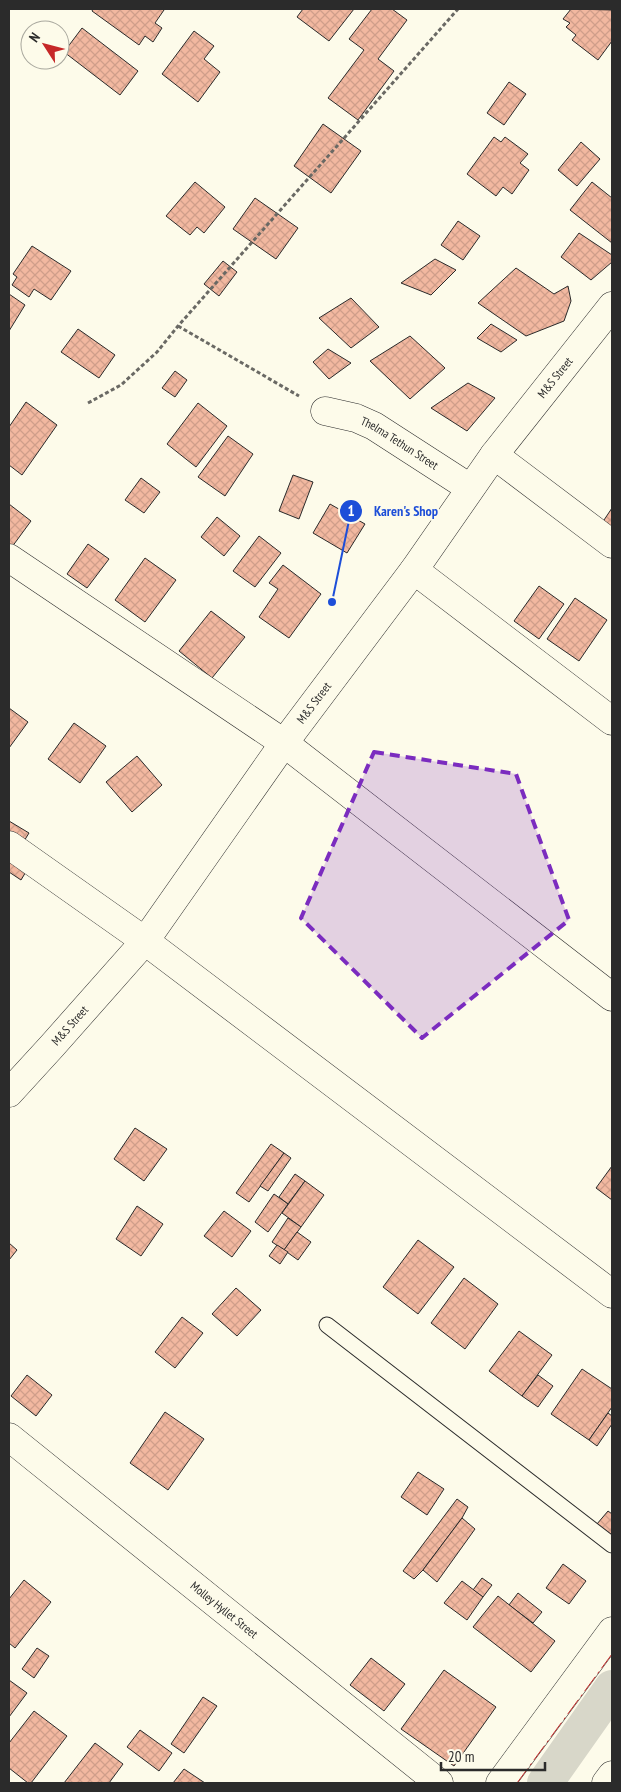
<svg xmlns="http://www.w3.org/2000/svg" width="621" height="1792" viewBox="0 0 621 1792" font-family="'PT Sans Narrow',sans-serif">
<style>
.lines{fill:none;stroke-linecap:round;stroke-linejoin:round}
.canal{stroke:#d8d7c9;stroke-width:36}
.building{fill:url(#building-cross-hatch);stroke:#2b2b2b}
.lane-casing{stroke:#2b2b2b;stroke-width:17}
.street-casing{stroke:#2b2b2b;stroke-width:29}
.secondary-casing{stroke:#2b2b2b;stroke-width:29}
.path{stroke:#6a6964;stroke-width:3;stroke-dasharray:4 2.5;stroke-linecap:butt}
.lane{stroke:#fdfbea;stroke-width:15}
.street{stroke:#fdfbea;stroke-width:28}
.secondary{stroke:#fdfbea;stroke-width:28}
.power{stroke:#c62828;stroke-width:1;stroke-dasharray:18 4 2.5 4;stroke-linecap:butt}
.marked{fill:#7b2cbf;fill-opacity:0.2;stroke:#7b2cbf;stroke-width:4;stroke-dasharray:10 6;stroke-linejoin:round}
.labels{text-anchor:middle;stroke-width:4;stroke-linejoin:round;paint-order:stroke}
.street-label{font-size:12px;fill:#2b2b2b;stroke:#fdfbea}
.leader{fill:none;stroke:#1d4ed8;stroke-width:2}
.callout-dot{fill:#1d4ed8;stroke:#fdfbea;stroke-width:2}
.mark-label{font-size:15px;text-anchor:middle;font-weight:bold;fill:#fff}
.callout-label{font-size:14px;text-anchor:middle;font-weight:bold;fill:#1d4ed8;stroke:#fdfbea;stroke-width:4;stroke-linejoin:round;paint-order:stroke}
</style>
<defs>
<pattern id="building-cross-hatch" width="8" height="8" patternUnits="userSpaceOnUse" patternTransform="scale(1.25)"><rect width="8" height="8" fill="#f2b8a0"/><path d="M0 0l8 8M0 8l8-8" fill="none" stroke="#d09e8a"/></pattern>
</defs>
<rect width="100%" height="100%" fill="#fdfbea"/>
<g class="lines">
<polyline class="canal" points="545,1783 612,1688"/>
</g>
<g class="building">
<polygon points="93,9 162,9 164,10 155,23 162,28 153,42 145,36 139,45 92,11"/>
<polygon points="303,9 354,9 329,41 297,17"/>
<polygon points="372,9 392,9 407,20 378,59 394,71 358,120 328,98 364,50 349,39"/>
<polygon points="571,9 612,10 612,41 598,60 572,40 576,35 566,27 570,23 563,19"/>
<polygon points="82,28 138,71 120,95 64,52"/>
<polygon points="194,31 214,46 204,59 220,72 198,102 162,74"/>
<polygon points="509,82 526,94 504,125 487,113"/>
<polygon points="323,124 361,151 331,193 294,166"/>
<polygon points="494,137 501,142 505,137 528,154 520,163 529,170 512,194 503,187 496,196 467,174"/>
<polygon points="581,142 600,159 577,186 558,170"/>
<polygon points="195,182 225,207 204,233 197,227 190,235 166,216"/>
<polygon points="592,182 612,198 612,243 570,210"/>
<polygon points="255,198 298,228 276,259 233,229"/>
<polygon points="458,221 480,236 463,260 441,245"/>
<polygon points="579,233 612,255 612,262 591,280 561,257"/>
<polygon points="32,246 71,271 51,300 34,289 29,297 12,285 17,277 13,274"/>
<polygon points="435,259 456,270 431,295 401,283"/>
<polygon points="223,261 237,272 219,296 204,284"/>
<polygon points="516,268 554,294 568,286 571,301 564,321 526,336 478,303"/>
<polygon points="9,294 25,305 9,331"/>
<polygon points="351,298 379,327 351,348 319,318"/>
<polygon points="491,324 517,340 501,352 477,338"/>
<polygon points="78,329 115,355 99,378 61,352"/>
<polygon points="410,336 445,368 410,399 370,361"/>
<polygon points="328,349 351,363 329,379 313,362"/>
<polygon points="175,371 187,380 175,397 162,388"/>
<polygon points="468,383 495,398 467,431 431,408"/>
<polygon points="26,402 57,425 22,475 9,465 9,427"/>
<polygon points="198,403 227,426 196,467 167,444"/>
<polygon points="228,436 253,454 225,496 198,477"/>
<polygon points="293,475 313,482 299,519 279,511"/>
<polygon points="141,478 160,492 144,513 125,500"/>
<polygon points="9,504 31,521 9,551"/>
<polygon points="330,504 365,524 347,553 313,533"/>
<polygon points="612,508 612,530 602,523"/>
<polygon points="217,517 240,536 224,556 201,537"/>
<polygon points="259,536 281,553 255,587 233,571"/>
<polygon points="88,544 109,559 87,588 67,574"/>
<polygon points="145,558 176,580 145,622 115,600"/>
<polygon points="283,565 321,594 289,638 259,617 278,589 269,583"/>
<polygon points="539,586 564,604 539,639 514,621"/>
<polygon points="575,598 607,620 579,661 547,639"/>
<polygon points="211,611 245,637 212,678 179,651"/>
<polygon points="9,708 28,722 9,748"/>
<polygon points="74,723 106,746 80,783 48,759"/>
<polygon points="137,756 162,785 132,812 106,782"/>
<polygon points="9,821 29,833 21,846 36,855 21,880 9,872"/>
<polygon points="135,1128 167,1149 144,1181 114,1159"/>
<polygon points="271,1144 284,1153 249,1202 236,1193"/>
<polygon points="284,1153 291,1158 268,1191 260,1186"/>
<polygon points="612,1166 612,1200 596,1188"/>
<polygon points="295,1174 305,1181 288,1204 279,1197"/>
<polygon points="305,1181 324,1195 301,1227 282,1213"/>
<polygon points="274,1194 288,1204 268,1232 255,1222"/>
<polygon points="137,1206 163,1224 141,1256 116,1239"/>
<polygon points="224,1211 251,1231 232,1257 204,1236"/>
<polygon points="288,1218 301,1227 284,1250 272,1242"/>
<polygon points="297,1232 311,1242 298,1260 284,1250"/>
<polygon points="418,1240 454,1267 418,1314 383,1287"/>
<polygon points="9,1243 17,1250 9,1260"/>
<polygon points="277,1245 288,1252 280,1264 269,1256"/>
<polygon points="464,1278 498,1304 465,1349 431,1323"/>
<polygon points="236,1288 261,1310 237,1336 212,1314"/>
<polygon points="182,1317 203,1333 175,1368 155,1352"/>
<polygon points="519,1331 552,1355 522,1396 489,1371"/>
<polygon points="582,1369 612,1389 612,1407 589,1440 551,1414"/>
<polygon points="27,1375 52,1395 36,1416 11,1396"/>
<polygon points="538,1375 553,1386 538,1407 522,1396"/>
<polygon points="165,1412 204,1439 168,1490 130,1463"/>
<polygon points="608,1413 612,1416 612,1424 597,1446 589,1440"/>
<polygon points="418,1472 444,1489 427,1515 401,1497"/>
<polygon points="457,1499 468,1507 462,1518 423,1570 414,1579 403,1571"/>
<polygon points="608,1511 612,1514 612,1548 591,1531"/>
<polygon points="462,1518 475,1529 437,1582 423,1570"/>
<polygon points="563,1564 586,1581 569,1604 546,1588"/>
<polygon points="482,1578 492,1585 483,1597 473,1590"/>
<polygon points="24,1580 51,1602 15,1648 9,1643 9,1599"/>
<polygon points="462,1581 483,1597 467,1620 444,1603"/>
<polygon points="518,1593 542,1612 533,1623 509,1605"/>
<polygon points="498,1596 555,1641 531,1672 473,1627"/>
<polygon points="37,1648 49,1656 34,1678 22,1669"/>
<polygon points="371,1658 405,1684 384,1711 350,1685"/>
<polygon points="444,1670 496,1707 454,1766 401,1729"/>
<polygon points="9,1680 27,1693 9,1717"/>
<polygon points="203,1697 217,1706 184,1753 171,1744"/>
<polygon points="34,1711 67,1736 31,1783 28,1783 9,1768 9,1743"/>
<polygon points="140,1730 172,1753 159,1771 127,1747"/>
<polygon points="95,1743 123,1764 109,1783 64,1783"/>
<polygon points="184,1769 205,1783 173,1783"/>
</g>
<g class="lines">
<g class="lane-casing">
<polyline id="lane" points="327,1325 612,1545"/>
</g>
<g class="street-casing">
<g id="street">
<path id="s1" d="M325 411 356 418 374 426 470 488"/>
<polyline points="494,455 612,544"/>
<polyline points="9,558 284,743 612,997"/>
<polyline points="414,570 612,721"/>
<polyline points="9,845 145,941 612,1294"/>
<path id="s2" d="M9 1093 52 1046 145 941 284 743 414 570 494 455 612 306"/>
<path id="s3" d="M9 1437 439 1783"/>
<polyline points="500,1783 612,1631"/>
</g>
</g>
<g class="secondary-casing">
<polyline id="secondary" points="606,1783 612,1775"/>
</g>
<g class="path">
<polyline points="178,326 299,396"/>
<polyline points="88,403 121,385 157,352 178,326 458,9"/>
</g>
<use href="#lane" class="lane"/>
<use href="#street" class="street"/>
<use href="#secondary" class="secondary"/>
<polyline class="power" points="517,1783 612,1654"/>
</g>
<path class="marked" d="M374 752 516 774 569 920 422 1038 301 918Z"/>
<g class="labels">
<g class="street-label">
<text dy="4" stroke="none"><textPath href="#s2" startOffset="901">M&amp;S Street</textPath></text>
<text dy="4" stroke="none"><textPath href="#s1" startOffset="82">Thelma Tethun Street</textPath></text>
<text dy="4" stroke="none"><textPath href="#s2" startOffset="496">M&amp;S Street</textPath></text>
<text dy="4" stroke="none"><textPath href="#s2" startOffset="91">M&amp;S Street</textPath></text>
<text dy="4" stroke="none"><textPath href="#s3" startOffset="276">Molley Hyllet Street</textPath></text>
</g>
</g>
<path class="leader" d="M332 602L351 511"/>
<g class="callout-dot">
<circle cx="332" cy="602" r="5"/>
<circle cx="351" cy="511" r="12"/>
</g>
<g class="mark-label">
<text x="351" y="516">1</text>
</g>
<g class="callout-label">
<text x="406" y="516">Karen's Shop</text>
</g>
<rect width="621" height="1792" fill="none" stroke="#2b2b2b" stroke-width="20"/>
<g transform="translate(45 45) rotate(306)"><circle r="24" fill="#fdfbea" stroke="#a9a89e"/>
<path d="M0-4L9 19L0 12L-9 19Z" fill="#c62828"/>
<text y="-8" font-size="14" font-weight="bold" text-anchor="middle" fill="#2b2b2b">N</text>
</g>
<path d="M441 1762v8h104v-8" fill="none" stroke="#2b2b2b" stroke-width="2.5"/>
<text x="448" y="1762" font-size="15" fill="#2b2b2b" stroke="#fdfbea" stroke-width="4" paint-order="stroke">20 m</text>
</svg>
